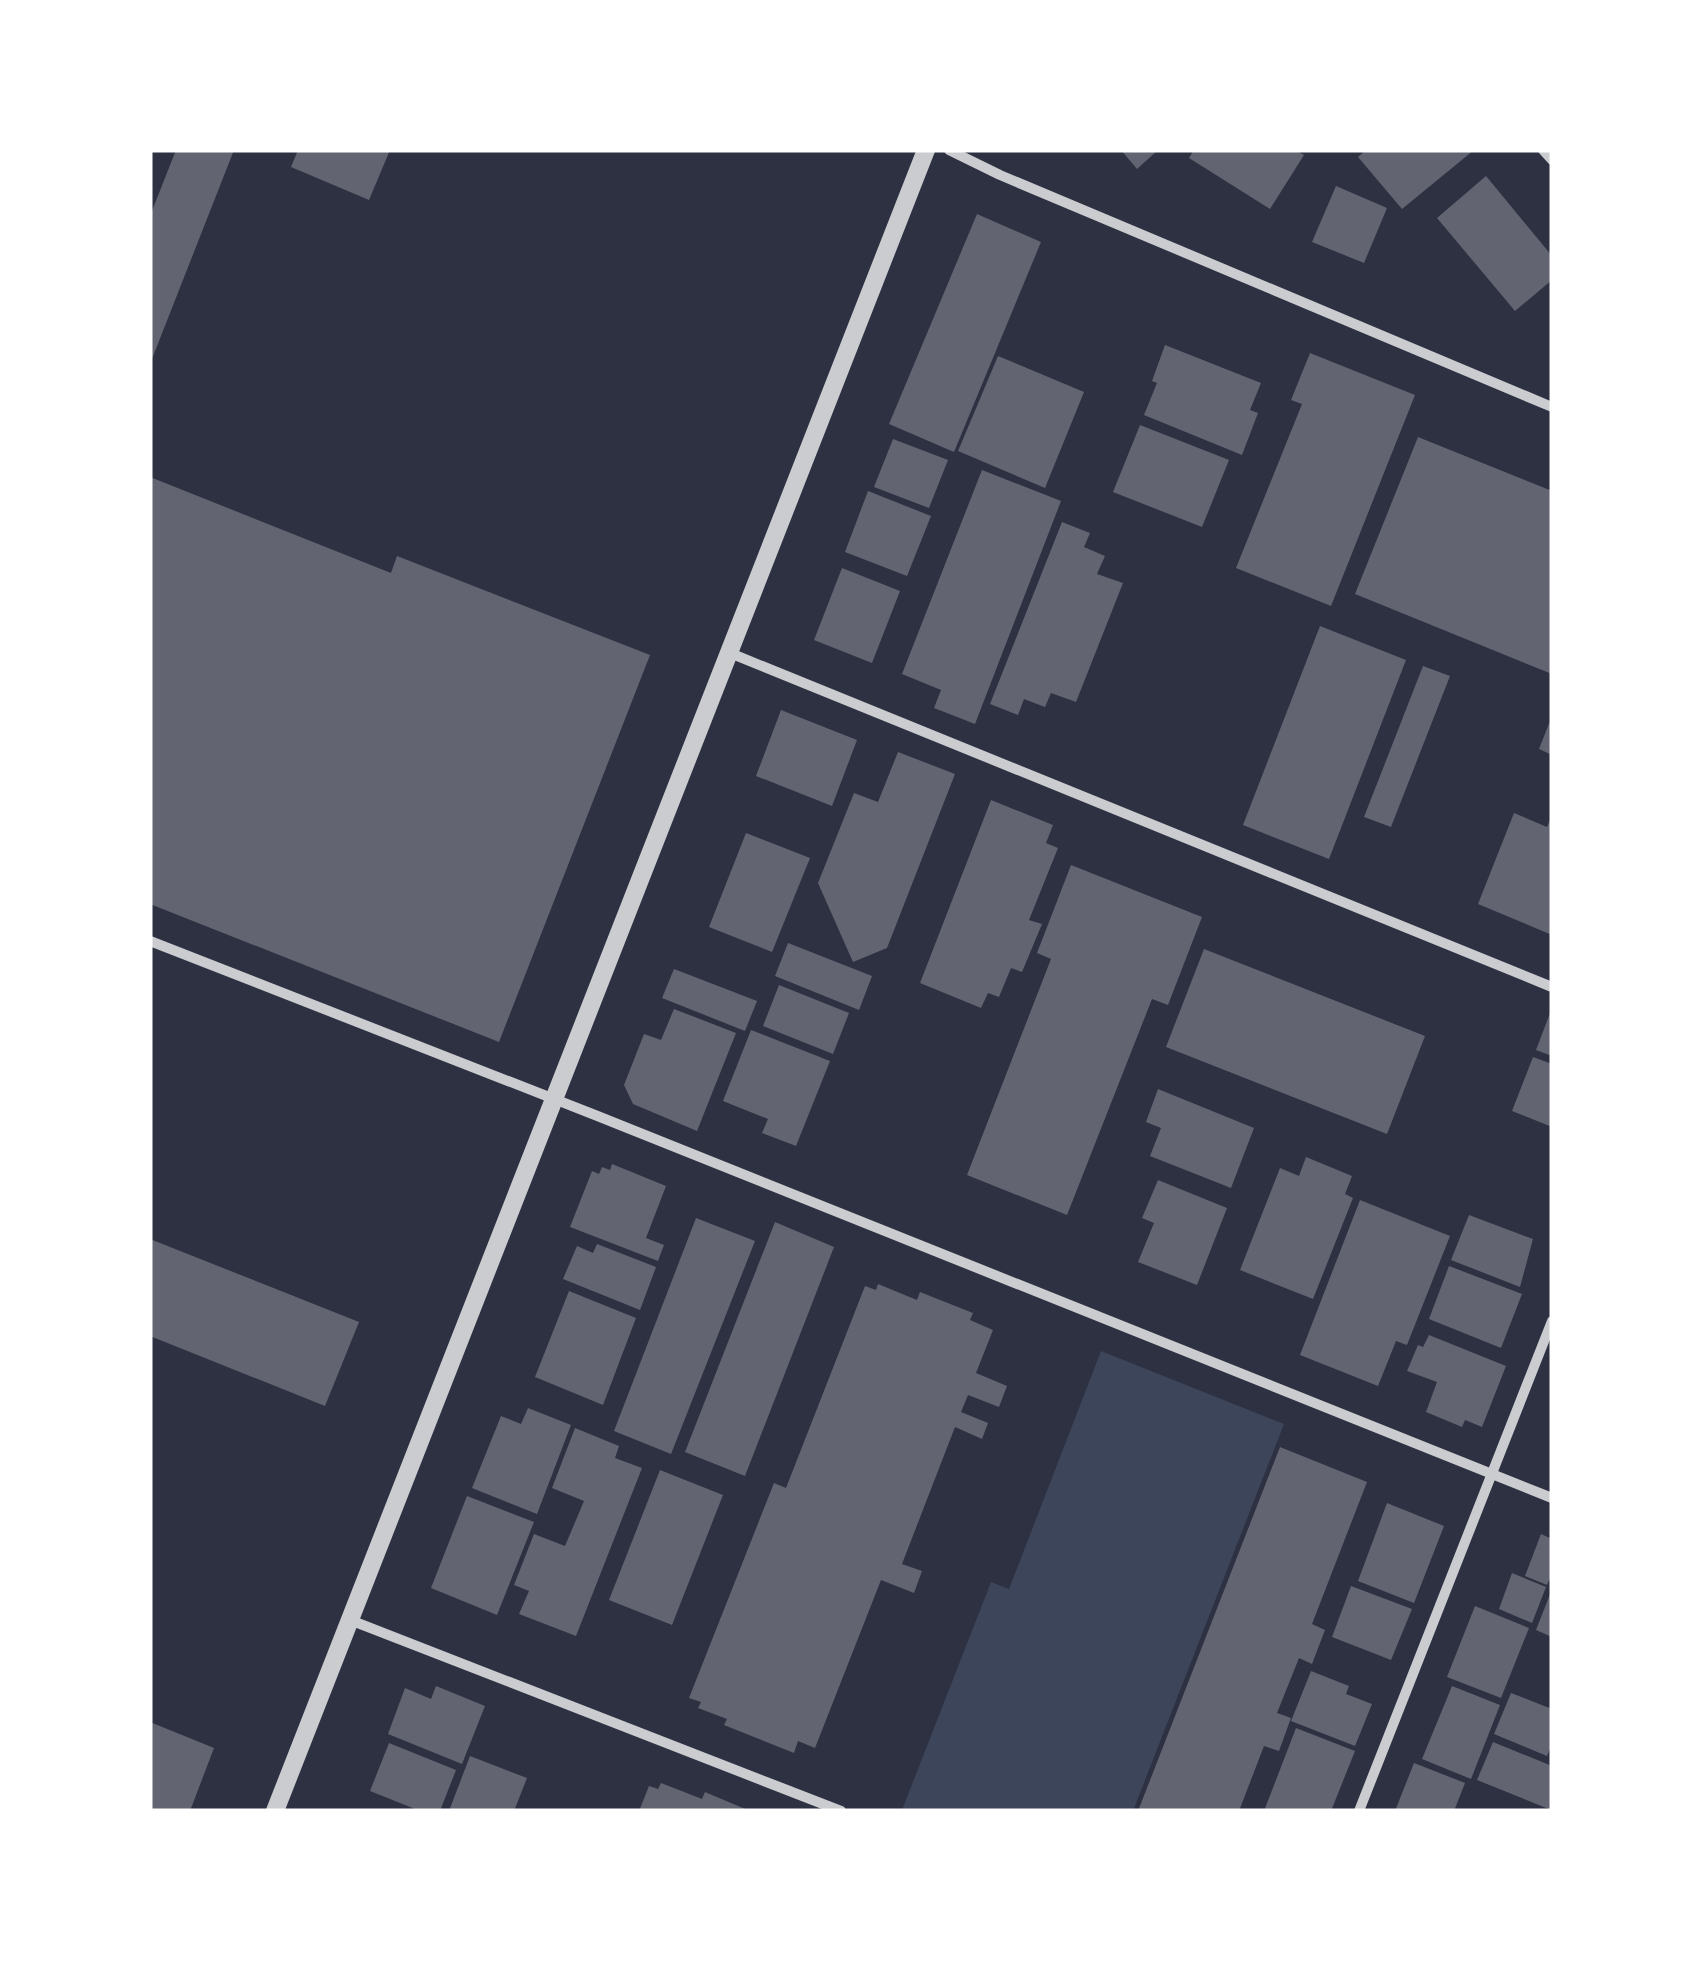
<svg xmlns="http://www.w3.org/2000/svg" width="1702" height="1961" viewBox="0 0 1702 1961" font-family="'Public Sans',sans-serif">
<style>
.green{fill:#3c4559}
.building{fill:#626471}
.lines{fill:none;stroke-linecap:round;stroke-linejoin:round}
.minor{stroke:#caccd0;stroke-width:10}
.tertiary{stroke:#caccd0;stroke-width:18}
</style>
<rect width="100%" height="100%" fill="#2d3142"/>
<polygon class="green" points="1101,1351 1284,1424 1133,1811 902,1810 991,1582 1009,1589"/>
<g class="building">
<polygon points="176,150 234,150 150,364 150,216"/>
<polygon points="298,150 390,150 369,200 291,167"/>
<polygon points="1121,150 1158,150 1137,169"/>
<polygon points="1194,150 1296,150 1304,155 1270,209 1189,158"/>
<polygon points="1366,150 1474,150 1402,209 1358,157"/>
<polygon points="1486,176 1552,256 1552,280 1515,311 1437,218"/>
<polygon points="1336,186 1387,208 1364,263 1312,242"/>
<polygon points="977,214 1041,242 954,452 889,424"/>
<polygon points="1165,345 1261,383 1250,410 1258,413 1242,455 1144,415 1157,383 1152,381"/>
<polygon points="1310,353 1415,395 1331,606 1236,568 1302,404 1291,400"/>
<polygon points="998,356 1084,392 1045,488 958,451"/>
<polygon points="1140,425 1229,460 1202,527 1113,492"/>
<polygon points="1418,437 1552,491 1552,674 1355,594"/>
<polygon points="893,439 948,460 929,508 874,487"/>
<polygon points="982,470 1061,501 975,724 934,708 941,690 902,674"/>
<polygon points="150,477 391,573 397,556 650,655 499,1042 150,904"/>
<polygon points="868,491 931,516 907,576 845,552"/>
<polygon points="1062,522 1090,533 1084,547 1105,556 1097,574 1123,583 1076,702 1051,693 1045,707 1024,699 1018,715 990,704"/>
<polygon points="842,568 900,591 872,663 814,640"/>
<polygon points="1320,626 1406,660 1329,859 1243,825"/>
<polygon points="1423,666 1450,676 1391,827 1364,817"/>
<polygon points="781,710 857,740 832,806 756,776"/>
<polygon points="1552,716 1552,755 1539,749"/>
<polygon points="898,752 955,774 887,948 853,962 818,883 854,793 878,802"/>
<polygon points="991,800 1053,825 1046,843 1058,848 1029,920 1042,924 1022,972 1011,968 999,997 988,993 981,1008 920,983"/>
<polygon points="1514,813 1547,827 1552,815 1552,935 1478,904"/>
<polygon points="746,833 810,858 772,952 709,927"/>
<polygon points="1071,865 1202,917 1168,1005 1152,999 1067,1215 967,1175 1051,959 1037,953"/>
<polygon points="788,943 872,976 859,1010 775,976"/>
<polygon points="1204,949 1425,1036 1387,1134 1166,1047"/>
<polygon points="674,969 757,1001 745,1031 662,998"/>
<polygon points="779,985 849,1013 833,1054 763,1026"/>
<polygon points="1552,1008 1552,1056 1536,1050"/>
<polygon points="674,1009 736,1033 697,1131 633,1104 624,1085 644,1034 661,1040"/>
<polygon points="751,1030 830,1061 796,1146 762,1133 768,1119 723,1101"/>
<polygon points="1533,1057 1552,1064 1552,1127 1512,1111"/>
<polygon points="1158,1089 1254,1128 1231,1188 1150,1156 1161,1128 1146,1122"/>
<polygon points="1306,1157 1352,1176 1345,1194 1353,1198 1313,1299 1240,1270 1280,1168 1299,1176"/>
<polygon points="612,1164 666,1186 646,1238 664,1245 658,1261 570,1227 592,1171 599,1174 602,1167 610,1170"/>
<polygon points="1158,1180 1227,1208 1197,1285 1138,1262 1154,1223 1142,1218"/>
<polygon points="1360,1200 1450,1236 1407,1345 1396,1341 1378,1386 1300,1355"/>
<polygon points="1469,1215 1533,1239 1520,1287 1451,1260"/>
<polygon points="696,1218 755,1241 671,1454 614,1431"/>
<polygon points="775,1222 834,1247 745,1476 685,1452"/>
<polygon points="150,1239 359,1322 325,1406 150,1336"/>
<polygon points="597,1244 656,1267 640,1310 563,1279 577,1246 593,1253"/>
<polygon points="1449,1266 1522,1294 1501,1348 1429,1319"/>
<polygon points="878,1284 917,1300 920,1292 973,1313 970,1320 993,1330 976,1373 1007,1386 999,1407 968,1395 961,1412 988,1423 982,1439 955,1427 902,1564 922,1571 914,1593 881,1580 815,1748 798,1741 794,1753 724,1725 727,1719 698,1708 701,1702 689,1698 774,1483 786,1488 865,1286 876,1290"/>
<polygon points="569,1291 636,1318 603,1405 535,1377"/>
<polygon points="1429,1335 1506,1366 1482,1427 1465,1420 1462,1427 1426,1412 1437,1382 1407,1371 1418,1345 1423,1347"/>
<polygon points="528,1408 571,1425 537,1514 472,1488 501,1416 521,1424"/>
<polygon points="575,1428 619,1446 615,1458 642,1468 576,1636 519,1614 529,1591 514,1585 534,1534 565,1546 584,1501 552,1488"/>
<polygon points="1280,1447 1367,1482 1312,1624 1325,1630 1312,1664 1299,1658 1277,1713 1291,1718 1279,1751 1264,1746 1239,1811 1138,1811"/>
<polygon points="660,1470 723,1495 672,1625 609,1600"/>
<polygon points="467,1496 534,1522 497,1615 431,1588"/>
<polygon points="1387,1503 1444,1526 1414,1603 1358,1581"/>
<polygon points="1541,1534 1552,1539 1552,1574 1547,1585 1525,1576"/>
<polygon points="1512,1573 1546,1587 1532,1623 1499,1609"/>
<polygon points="1351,1586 1412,1609 1391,1660 1332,1637"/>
<polygon points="1552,1589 1552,1637 1536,1630"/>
<polygon points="1475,1606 1529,1628 1501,1698 1447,1677"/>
<polygon points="1311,1671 1349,1686 1346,1694 1372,1704 1355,1746 1291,1721"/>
<polygon points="436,1686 485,1706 462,1764 388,1734 405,1688 431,1699"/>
<polygon points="1452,1686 1500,1705 1471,1779 1422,1759"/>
<polygon points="1511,1693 1552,1709 1552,1744 1547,1756 1494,1734"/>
<polygon points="150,1722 214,1748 190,1811 150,1811"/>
<polygon points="1296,1728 1355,1751 1331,1811 1264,1811"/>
<polygon points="1493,1742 1552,1766 1551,1810 1477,1780"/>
<polygon points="389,1743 456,1770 440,1811 420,1811 370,1791"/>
<polygon points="470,1756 527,1778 514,1811 449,1811"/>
<polygon points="1414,1763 1465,1783 1454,1811 1395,1811"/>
<polygon points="661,1783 702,1799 705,1792 750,1811 639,1811 649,1786 658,1789"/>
</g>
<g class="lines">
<g class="minor">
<polyline points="949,150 1000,175 1552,407"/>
<polyline points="1543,150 1552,160"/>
<polyline points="730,653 1552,987"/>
<polyline points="150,941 595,1115 1552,1498"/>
<polyline points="350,1620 841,1811"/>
<polyline points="1359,1811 1552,1321"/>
</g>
<polyline class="tertiary" points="275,1811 926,150"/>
</g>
<rect width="1702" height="1961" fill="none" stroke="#ffffff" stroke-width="305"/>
</svg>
